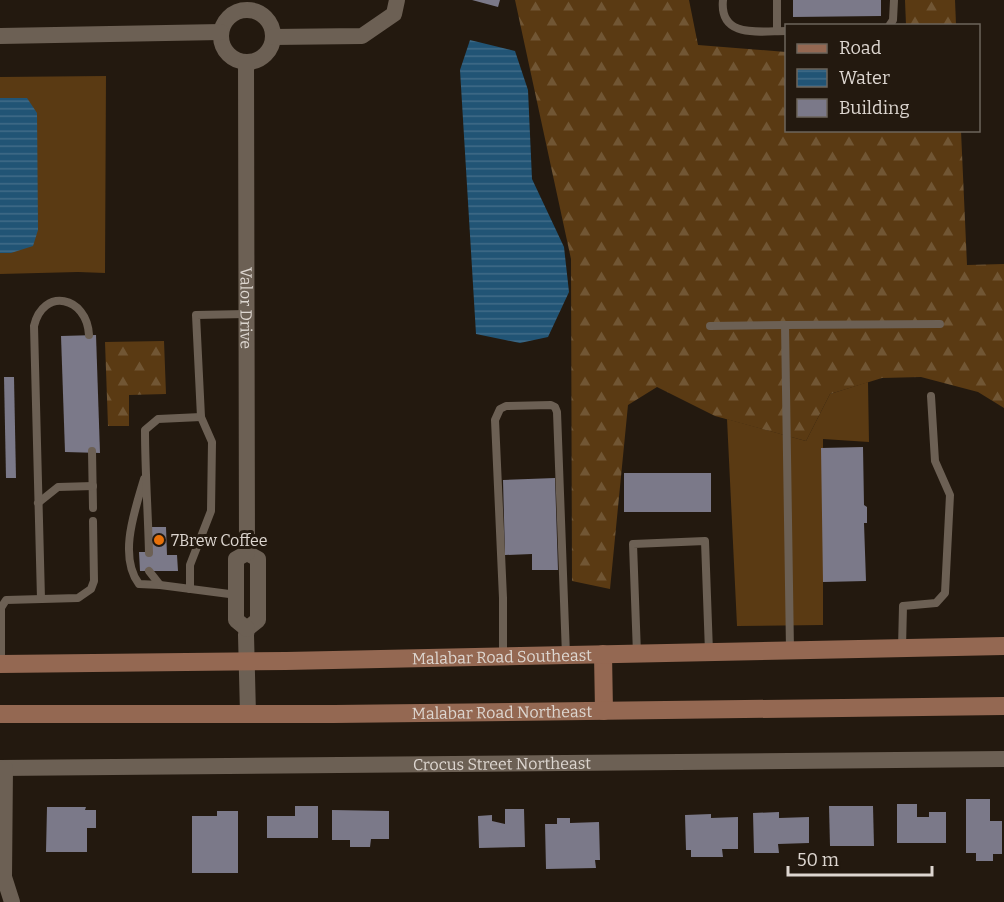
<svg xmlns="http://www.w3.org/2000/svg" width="1004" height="902" viewBox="0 0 1004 902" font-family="Bitter,serif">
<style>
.grass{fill:#5a3a13}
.forest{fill:url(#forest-firs)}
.water{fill:url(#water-rules)}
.building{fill:#7b7989}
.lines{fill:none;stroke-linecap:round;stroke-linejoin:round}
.lane{stroke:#6c6054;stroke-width:8}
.street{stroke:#6c6054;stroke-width:16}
.secondary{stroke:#946852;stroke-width:18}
.food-dot{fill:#e8710a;stroke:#23190f;stroke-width:2}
.labels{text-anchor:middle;stroke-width:6;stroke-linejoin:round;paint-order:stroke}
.street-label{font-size:16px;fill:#ddd6d0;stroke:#23190f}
.poi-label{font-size:16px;fill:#ddd6d0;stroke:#23190f;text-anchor:start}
</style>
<defs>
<pattern id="forest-firs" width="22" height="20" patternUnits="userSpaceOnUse" patternTransform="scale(1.5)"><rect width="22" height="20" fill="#5a3a13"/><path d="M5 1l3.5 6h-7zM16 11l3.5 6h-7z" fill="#715634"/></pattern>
<pattern id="water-rules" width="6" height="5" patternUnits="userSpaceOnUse" patternTransform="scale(1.5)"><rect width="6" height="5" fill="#215475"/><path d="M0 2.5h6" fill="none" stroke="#416c88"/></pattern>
</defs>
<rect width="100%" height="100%" fill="#23190f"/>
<g class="grass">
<polygon points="106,76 105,273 78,272 0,274 0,253 11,253 27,98 0,98 0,77"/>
<polygon points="868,382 869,442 823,439 823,625 737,626 727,419 806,441 830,394"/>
</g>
<g class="forest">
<polygon points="515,0 689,0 698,45 786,52 786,130 961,131 967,265 1004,264 1004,408 978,392 921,377 882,378 830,394 806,441 715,416 657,387 628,405 610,589 572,581 571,259"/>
<polygon points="905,0 955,0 956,25 906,25"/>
<polygon points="164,341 166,394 129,395 129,426 108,426 105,342"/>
</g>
<g class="water">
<polygon points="470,40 515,51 528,90 532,179 564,247 569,292 548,337 520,343 476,334 460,70"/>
<polygon points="0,98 27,98 37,113 38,230 33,246 11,253 0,253"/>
</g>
<g class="building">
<polygon points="472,0 500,0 498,7"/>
<polygon points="793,0 881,0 881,16 793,17"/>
<polygon points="96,335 100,453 65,452 61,336"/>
<polygon points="4,377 14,377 16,478 6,478"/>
<polygon points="863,447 864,505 867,507 867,523 864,523 866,581 823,582 821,448"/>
<rect x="624" y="473" width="87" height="39"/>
<polygon points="555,478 558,570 532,570 532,554 505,555 503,480"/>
<polygon points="152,527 166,527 167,555 177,555 178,571 140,571 139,552 152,552"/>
<polygon points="966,799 990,799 990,821 1002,821 1002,854 993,854 993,861 976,861 976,853 966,853"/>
<polygon points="897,804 917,804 917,817 929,817 929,812 946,812 946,843 897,843"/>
<polygon points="295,806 318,806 318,838 267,838 267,816 295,816"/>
<polygon points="829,806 873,806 874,846 830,846"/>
<polygon points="47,807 86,807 85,810 96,810 96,828 87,828 87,852 46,852"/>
<polygon points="505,809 524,809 525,847 479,848 478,816 492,815 492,821 505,824"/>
<polygon points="332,810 389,811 389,839 371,839 370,847 350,847 350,840 332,840"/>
<polygon points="217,811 238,811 238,873 192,873 192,816 217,816"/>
<polygon points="779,812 779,818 809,817 809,843 778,844 779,853 754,853 753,813"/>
<polygon points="711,814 711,818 738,817 738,849 722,849 723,857 691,857 691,850 686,850 685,815"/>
<polygon points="557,818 570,818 570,823 599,822 600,860 595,860 596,868 546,869 545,824 557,824"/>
</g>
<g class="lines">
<g class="lane">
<path d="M723 0C719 39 760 31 786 31"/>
<polyline points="777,0 777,31"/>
<polyline points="889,26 893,20 894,0"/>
<polyline points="710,326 785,325"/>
<polyline points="92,451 93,508"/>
<path d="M144 479C135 510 118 556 139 584L160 585"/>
<polyline points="38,503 58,487 93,486"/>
<path d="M149 553C148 511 145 471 145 430L158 419 201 417"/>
<polyline points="149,571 160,585 237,595"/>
<polyline points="190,589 190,565 211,511 212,442 201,417 196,315 246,314"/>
<path d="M41 599 34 326C43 287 87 296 89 335"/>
<polyline points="902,648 903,606 936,603 945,593 950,495 935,461 931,396"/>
<polyline points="790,650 785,325 940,324"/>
<polyline points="637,654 633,544 705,541 709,652"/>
<polyline points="503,656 503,598 495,420 500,409 506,406 551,405 555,407 557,412 566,655"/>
<polyline points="1,664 1,608 6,600 78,598 91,589 94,581 93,521"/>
</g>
<g class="street">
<circle cx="247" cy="36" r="26"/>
<polyline points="0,36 221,32"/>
<polyline points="273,37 362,36 394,14 397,0"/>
<path id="s1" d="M246 62 247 553"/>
<polyline points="247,553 258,559 258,620 247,629 246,635 248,714"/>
<polyline points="247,553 236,559 236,620 247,629"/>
<path id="s2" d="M0 768 1004 759"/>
<polyline points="5,768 4,877 12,902"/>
</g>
<g class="secondary">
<polyline points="603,654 604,711"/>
<path id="s3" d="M0 664 286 661 1004 646"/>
<path id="s4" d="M0 714H334L1004 706"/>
</g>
</g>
<circle class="food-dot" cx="159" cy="540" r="6"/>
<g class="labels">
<g class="street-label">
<text dy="6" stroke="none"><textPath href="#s1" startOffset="246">Valor Drive</textPath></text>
<text dy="6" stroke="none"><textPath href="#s3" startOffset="502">Malabar Road Southeast</textPath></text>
<text dy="6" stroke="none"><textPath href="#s4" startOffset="502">Malabar Road Northeast</textPath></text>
<text dy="6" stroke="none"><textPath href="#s2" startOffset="502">Crocus Street Northeast</textPath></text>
</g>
<g class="poi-label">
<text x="171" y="546">7Brew Coffee</text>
</g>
</g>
<rect x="785" y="24" width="195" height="108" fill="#23190f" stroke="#6d655c" stroke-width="1.5"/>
<rect x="797" y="44" width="30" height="9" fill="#946852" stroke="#6d655c" stroke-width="1.5"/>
<text x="839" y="54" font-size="18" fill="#ddd6d0">Road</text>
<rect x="797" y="69" width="30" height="18" fill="url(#water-rules)" stroke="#6d655c" stroke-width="1.5"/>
<text x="839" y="84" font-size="18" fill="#ddd6d0">Water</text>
<rect x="797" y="99" width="30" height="18" fill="#7b7989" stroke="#6d655c" stroke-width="1.5"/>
<text x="839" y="114" font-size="18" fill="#ddd6d0">Building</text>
<path d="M788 866v9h144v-9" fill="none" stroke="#ddd6d0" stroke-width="3"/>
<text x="797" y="866" font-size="18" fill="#ddd6d0" stroke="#23190f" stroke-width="4.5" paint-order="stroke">50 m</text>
</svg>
